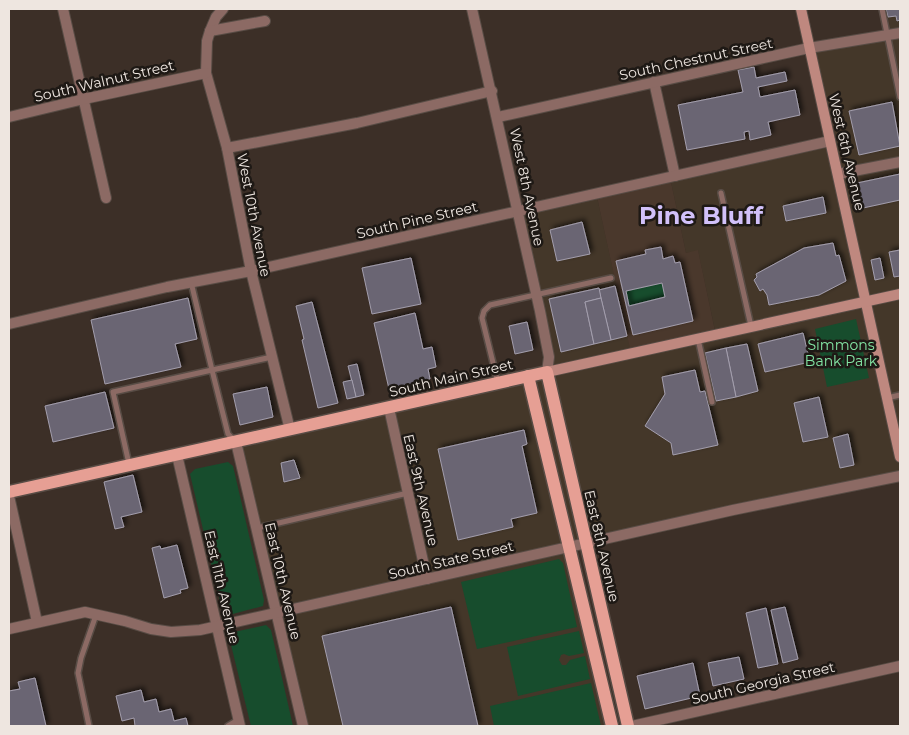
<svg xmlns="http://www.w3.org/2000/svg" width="909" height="735" viewBox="0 0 909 735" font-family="Montserrat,sans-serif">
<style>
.commercial{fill:#443729}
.built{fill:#4a382c}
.green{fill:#174d2d}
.building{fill:#6a6573;stroke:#a39ead;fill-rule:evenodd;filter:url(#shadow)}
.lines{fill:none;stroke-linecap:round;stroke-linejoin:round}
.service-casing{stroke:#584c45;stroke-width:8}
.minor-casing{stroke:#584c45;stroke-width:12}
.tertiary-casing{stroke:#584c45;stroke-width:12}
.secondary-casing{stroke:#584c45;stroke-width:12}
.primary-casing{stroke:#584c45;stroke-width:15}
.service{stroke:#8c6a64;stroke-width:5}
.minor{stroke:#8c6a64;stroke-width:10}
.tertiary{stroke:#8c6a64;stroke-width:10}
.secondary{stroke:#bf887f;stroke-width:10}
.primary{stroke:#e69f94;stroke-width:12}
.labels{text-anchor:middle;stroke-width:5;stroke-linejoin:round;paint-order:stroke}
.street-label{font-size:14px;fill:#eee6e0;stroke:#1e1915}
.park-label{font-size:14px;fill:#83e5a4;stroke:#1e1915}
.town-label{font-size:24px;font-weight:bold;fill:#d2c1fa;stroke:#1e1915}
</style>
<defs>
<filter id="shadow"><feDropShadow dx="3" dy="-3" stdDeviation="2.5" flood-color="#0009"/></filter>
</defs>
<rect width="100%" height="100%" fill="#3c2f27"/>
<polygon class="commercial" points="886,9 900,9 900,471 741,504 565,543 608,726 306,726 240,448 555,377 523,214 597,197 632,356 717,340 698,251 686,253 671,182 838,145 815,52 892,36"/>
<polygon class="built" points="671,182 686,253 698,250 715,331 630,349 597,197"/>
<g class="green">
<polygon points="662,283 665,297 629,306 626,291"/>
<polygon points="856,319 869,378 827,387 815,329"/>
<polygon points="228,462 233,466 264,600 263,606 229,615 222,610 190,474 195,469"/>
<polygon points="559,559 563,563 577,627 477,649 461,582"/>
<polygon points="266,625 271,630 293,726 251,726 231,645 231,634 234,632"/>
<polygon points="579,631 584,653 569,656 564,654 561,655 559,660 562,665 566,665 570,660 585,656 590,679 518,696 507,647"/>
<polygon points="591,683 601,726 494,726 490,706"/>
</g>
<g class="building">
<polygon points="886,9 900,9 900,20 897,21 896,16 888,17"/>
<polygon points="754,67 756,78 785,72 787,81 758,87 760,97 795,90 800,115 768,122 771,135 750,140 749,131 744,132 745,139 687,150 678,105 743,92 738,70"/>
<polygon points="892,102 900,146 859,155 849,111"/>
<polygon points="900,174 900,200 863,208 857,183"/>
<polygon points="823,197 826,213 786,221 783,206"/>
<polygon points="582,222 590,254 557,261 550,230"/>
<polygon points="833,243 836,256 839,255 846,281 819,295 769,305 767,295 763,289 760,291 754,280 757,277 756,274 804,248"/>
<path d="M661 247 663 259 673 256 675 263 680 262 693 321 633 335 616 261 646 254 645 250ZM662 283 665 297 629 306 626 291Z"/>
<polygon points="900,250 900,276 894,277 889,252"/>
<polygon points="411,258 421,304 372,314 362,268"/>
<polygon points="880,258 884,278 875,280 871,260"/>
<polygon points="615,286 627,336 611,340 599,290"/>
<polygon points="599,288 601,298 585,302 594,344 561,352 549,299"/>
<polygon points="188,298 197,339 175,344 181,367 105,384 91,320"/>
<polygon points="601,298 611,340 594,344 585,302"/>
<polygon points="312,302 338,403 318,408 302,340 304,339 296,306"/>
<polygon points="415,313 423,349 432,347 436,367 428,369 430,379 389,389 374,323"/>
<polygon points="527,322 533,350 515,354 509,326"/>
<polygon points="803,333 810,362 765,372 758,344"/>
<polygon points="747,344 758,391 736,397 726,348"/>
<polygon points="726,348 736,397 716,401 705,353"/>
<polygon points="357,364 364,395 356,397 348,366"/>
<polygon points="695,370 700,392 705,391 718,445 673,455 671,443 645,426 665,394 662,377"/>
<polygon points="352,380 356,397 347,399 343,382"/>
<polygon points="267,387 273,417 240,425 233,394"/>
<polygon points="105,392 114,428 53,442 45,406"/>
<polygon points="819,397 828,437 803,442 794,403"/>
<polygon points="524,430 527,444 522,446 537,513 511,519 513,527 458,540 438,449"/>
<polygon points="848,434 854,465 840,468 833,438"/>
<polygon points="294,460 300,478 284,482 281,463"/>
<polygon points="133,475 142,512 121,517 124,527 115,529 104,482"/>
<polygon points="177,545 188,588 180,590 181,593 164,598 152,548 160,546 161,549"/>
<polygon points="451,607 478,726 343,726 322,636"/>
<polygon points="785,607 798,659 783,663 771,610"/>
<polygon points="766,608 778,664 758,668 746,613"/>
<polygon points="739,657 744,679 713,686 708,663"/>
<polygon points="693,663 700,696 645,709 637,676"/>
<polygon points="35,678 46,726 9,726 9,691 20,689 18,682"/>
<polygon points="141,690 144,702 156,699 159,712 171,709 174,721 186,718 188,726 135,726 134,718 122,721 116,696"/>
</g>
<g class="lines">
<g class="service-casing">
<g id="service">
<polyline points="882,9 900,97"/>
<polyline points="721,193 751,326"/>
<polyline points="191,282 212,370 272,357"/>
<polyline points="698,339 712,402"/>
<polyline points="498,383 482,318 484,311 490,305 611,278"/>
<polyline points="887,398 900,395"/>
<polyline points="129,464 113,392 212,370 228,434 234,440"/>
<polyline points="257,528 408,493"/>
<polyline points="89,726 78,673 81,658 96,615"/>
<polyline points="228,726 238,720"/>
</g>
</g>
<g class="minor-casing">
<g id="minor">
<polyline points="63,9 106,198"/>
<polyline points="223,9 216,17 210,31 207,41 206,73 227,148 251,271 290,430"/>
<polyline points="210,31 265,21"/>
<polyline points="654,82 675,176"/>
<polyline points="9,117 84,99 206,73"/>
<polyline points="498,117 809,48 900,33"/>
<polyline points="227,148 357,123 492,91"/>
<polyline points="838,174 900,162"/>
<polyline points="9,324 167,287 251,271 830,141"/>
<polyline points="389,408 427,579"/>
<polyline points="236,442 303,726"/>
<polyline points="177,455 240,726"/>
<polyline points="9,496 37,622"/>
<polyline points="9,629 85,612 125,621 151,629 171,632 200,630 733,510 900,476"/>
<polyline points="632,726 900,666"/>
</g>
</g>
<g class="tertiary-casing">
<polyline id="tertiary" points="472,9 540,311 549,357 547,372"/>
</g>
<g class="secondary-casing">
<g id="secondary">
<polyline points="801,9 900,457"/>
<polyline points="547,372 900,294"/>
</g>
</g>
<g class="primary-casing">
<g id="primary">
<polyline points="528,376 612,726"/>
<polyline points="9,492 547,372 628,726"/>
</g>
</g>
<use href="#service" class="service"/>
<use href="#minor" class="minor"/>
<use href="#tertiary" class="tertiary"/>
<use href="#secondary" class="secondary"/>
<use href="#primary" class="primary"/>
</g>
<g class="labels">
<g class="street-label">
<text transform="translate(696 59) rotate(-12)" y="5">South Chestnut Street</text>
<text transform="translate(104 81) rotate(-13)" y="5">South Walnut Street</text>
<text transform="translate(847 152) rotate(77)" y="5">West 6th Avenue</text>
<text transform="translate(527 187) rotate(78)" y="5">West 8th Avenue</text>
<text transform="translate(254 215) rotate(79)" y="5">West 10th Avenue</text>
<text transform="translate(417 220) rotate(-13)" y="5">South Pine Street</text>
<text transform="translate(451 378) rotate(-13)" y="5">South Main Street</text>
<text transform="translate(421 490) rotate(77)" y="5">East 9th Avenue</text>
<text transform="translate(602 546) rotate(77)" y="5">East 8th Avenue</text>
<text transform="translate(451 560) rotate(-13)" y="5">South State Street</text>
<text transform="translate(283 581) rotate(77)" y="5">East 10th Avenue</text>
<text transform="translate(222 587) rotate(77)" y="5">East 11th Avenue</text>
<text transform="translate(763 683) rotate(-13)" y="5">South Georgia Street</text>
</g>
<g class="park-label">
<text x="841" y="350">Simmons<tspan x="841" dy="16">Bank Park</tspan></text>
</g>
<g class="town-label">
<text x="701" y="224">Pine Bluff</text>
</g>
</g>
<rect width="909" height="735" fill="none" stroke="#eee6e0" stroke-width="20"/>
</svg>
